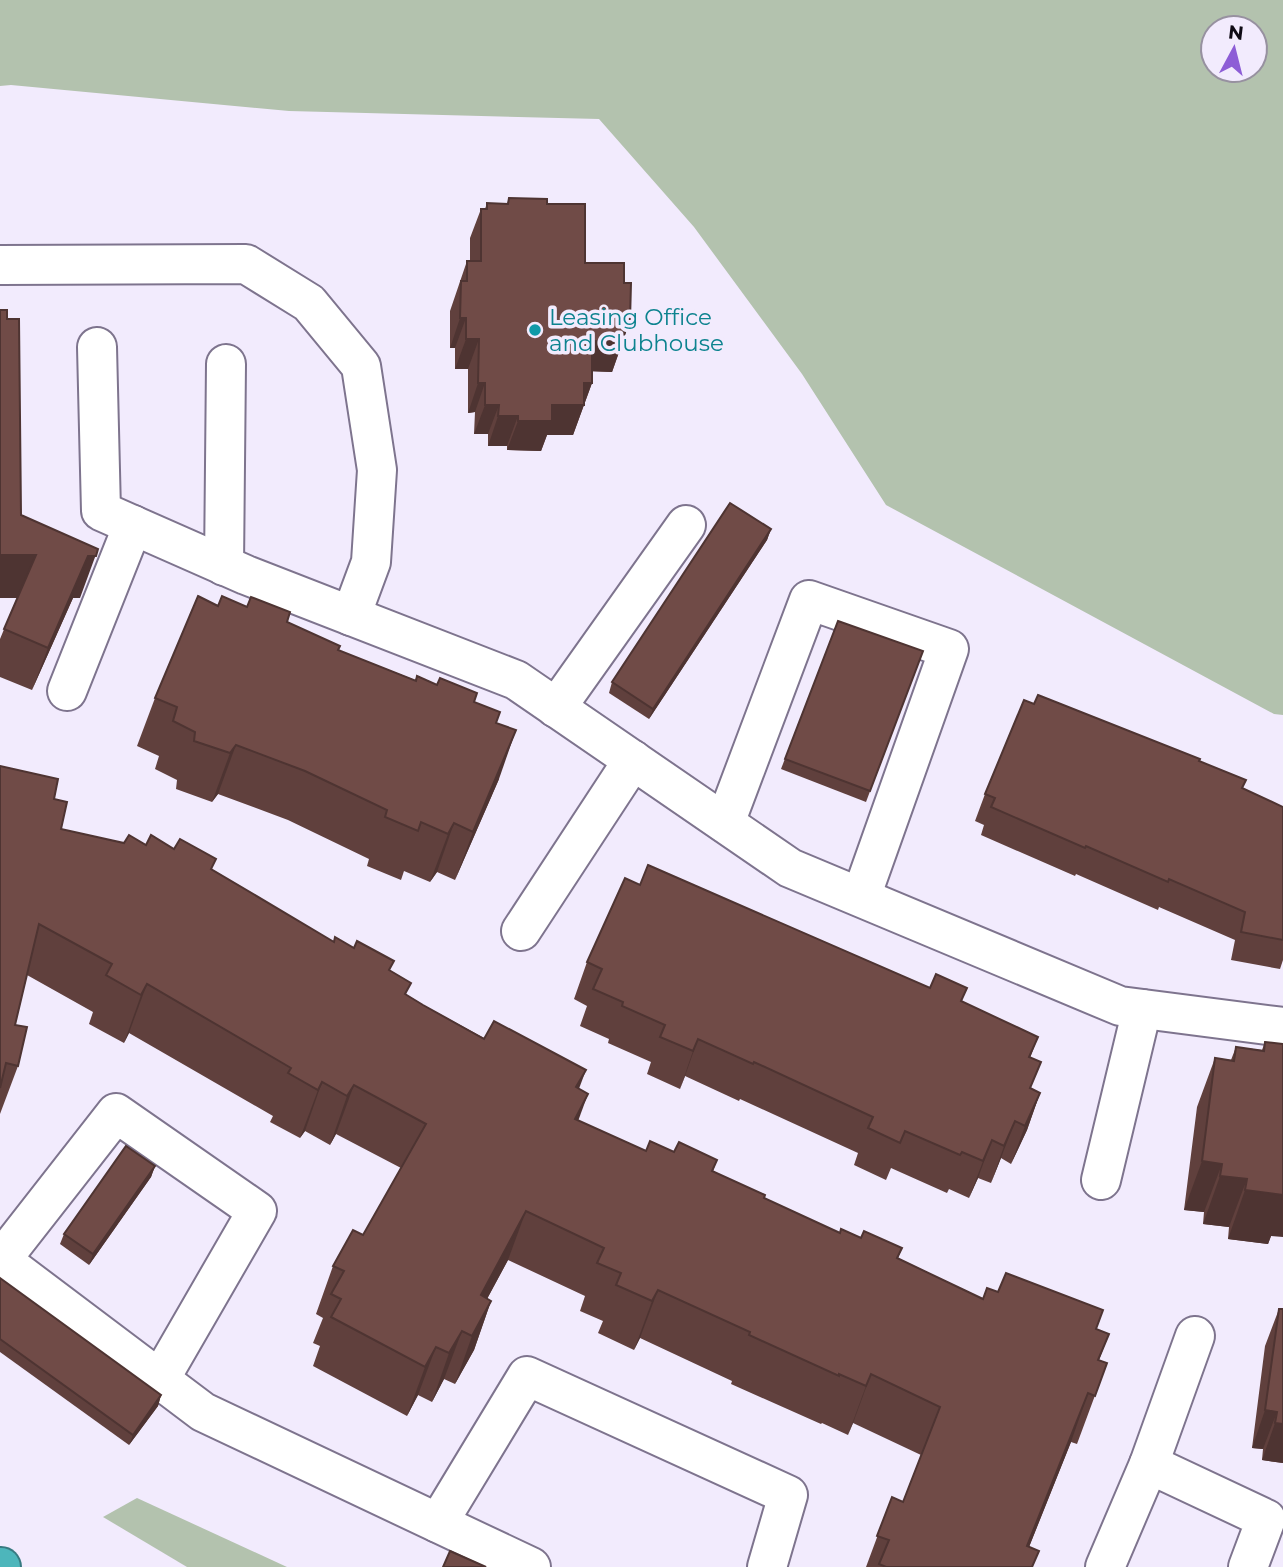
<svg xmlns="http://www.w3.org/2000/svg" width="1283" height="1567" viewBox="0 0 1283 1567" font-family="Montserrat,sans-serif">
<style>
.green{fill:#b3c2ae;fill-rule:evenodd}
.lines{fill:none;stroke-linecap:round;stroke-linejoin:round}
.minor-casing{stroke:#7e748e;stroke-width:42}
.highway-casing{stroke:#377a81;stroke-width:42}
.minor{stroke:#fff;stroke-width:38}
.highway{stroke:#4db6bb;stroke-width:38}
.wall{fill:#60403d}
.shaded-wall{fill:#4e3432}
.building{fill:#704b47;stroke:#4e3432;stroke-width:2}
.culture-dot{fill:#0f9aa8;stroke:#f2ebfd;stroke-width:2.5}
.labels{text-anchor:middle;stroke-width:7;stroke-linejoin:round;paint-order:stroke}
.culture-label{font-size:23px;fill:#0d838f;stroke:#f2ebfd;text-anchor:start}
</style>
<rect width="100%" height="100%" fill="#f2ebfd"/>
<g class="green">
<path d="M0 0H1283V715L1274 714 886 505 802 374 694 227 599 119 289 111 11 85 0 86ZM1255 28V70H1213V28Z"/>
<polygon points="137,1498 287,1567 187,1567 103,1517"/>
</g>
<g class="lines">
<g class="minor-casing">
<g id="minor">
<polyline points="0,265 246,264 309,303 361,366 377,470 371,562 351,616"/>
<polyline points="97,347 101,511 246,575 516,680 790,868 1120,1006 1283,1027"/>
<polyline points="224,566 226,364"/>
<polyline points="67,691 133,525"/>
<polyline points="556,708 686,525"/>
<polyline points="725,823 809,600 949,649 861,897"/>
<polyline points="521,931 633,760"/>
<polyline points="1101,1180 1142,1009"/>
<polyline points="0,1259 203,1412 531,1567"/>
<polyline points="1,1260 116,1113 257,1211 160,1379"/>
<polyline points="1149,1464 1195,1336"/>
<polyline points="438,1523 527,1376 788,1495 767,1567"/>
<polyline points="1105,1567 1149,1464 1266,1519 1248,1567"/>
</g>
</g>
<g class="highway-casing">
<polyline id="highway" points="0,1567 1,1567"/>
</g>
<use href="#minor" class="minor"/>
<use href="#highway" class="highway"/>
</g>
<g class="wall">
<polygon points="509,198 547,204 585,263 624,283 630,321 612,372 592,371 592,383 573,435 547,435 541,451 507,450 507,446 488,446 488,434 474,434 475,412 468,413 468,369 455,369 455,348 450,348 450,311 467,261 470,261 470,238 481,209 485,209 487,203 507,204"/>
<polygon points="0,310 21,515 80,598 73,598 32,690 0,677 0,639 17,598 0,598"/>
<polygon points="771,529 767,540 649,719 609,693 612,682"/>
<polygon points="218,606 247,607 287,622 338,650 415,680 417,676 474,702 496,723 499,779 455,880 437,872 430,882 404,871 401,880 367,866 369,859 288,820 218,794 212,802 176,789 177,780 155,769 159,756 137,746 155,698"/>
<polygon points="838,621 923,651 866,802 781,769"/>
<polygon points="1034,704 1199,761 1246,780 1242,788 1283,807 1283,960 1280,969 1231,960 1235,940 1159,907 1158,910 1076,874 1075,876 981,835 984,825 975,821 985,794"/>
<polygon points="0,766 54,799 61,829 124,843 146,845 212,870 334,942 391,971 407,995 423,1005 579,1089 578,1121 646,1151 674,1152 717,1160 713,1171 764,1198 840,1233 902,1248 898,1258 983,1299 1096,1329 1109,1334 1099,1360 1107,1363 1077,1444 1071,1442 1029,1547 1033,1567 866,1567 892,1497 903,1502 921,1455 853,1423 848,1435 822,1423 821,1424 731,1384 732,1381 640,1338 634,1350 598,1333 603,1321 580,1311 585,1296 508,1260 487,1299 491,1301 474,1350 455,1384 444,1379 432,1402 418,1395 407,1416 313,1366 320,1346 313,1343 323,1318 316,1314 333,1266 363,1235 401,1168 336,1134 330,1145 305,1131 300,1138 270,1122 273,1116 129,1033 124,1043 89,1024 93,1012 27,975 15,1025 18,1066 0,1114"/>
<polygon points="640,885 962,1002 1038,1037 1030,1058 1031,1089 1040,1093 1027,1130 1011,1164 1001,1158 991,1183 978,1178 969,1198 949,1189 947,1193 891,1168 886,1180 854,1165 858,1153 740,1099 739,1101 685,1076 680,1089 647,1074 651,1062 608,1043 609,1039 580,1026 587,1006 574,999 587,962"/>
<polygon points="1265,1042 1271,1236 1268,1244 1228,1239 1229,1227 1203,1224 1204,1212 1184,1210 1197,1107 1215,1058 1231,1060 1236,1047 1262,1050"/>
<polygon points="155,1166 151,1177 89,1265 60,1244 64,1234"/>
<polygon points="0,1278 161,1395 158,1406 129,1445 0,1352"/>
<polygon points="1279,1309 1283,1309 1283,1463 1262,1460 1263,1449 1252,1448 1265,1346"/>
</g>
<g class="shaded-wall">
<polygon points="460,318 466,318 455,348 450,348"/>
<polygon points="623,321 630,321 612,372 582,371 592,341"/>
<polygon points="466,339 479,339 468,369 455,369"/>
<polygon points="478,383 485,383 475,412 468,413"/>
<polygon points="584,383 592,383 573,435 547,435 541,451 507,450 518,421 552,405"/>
<polygon points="485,405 499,405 488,434 474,434"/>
<polygon points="498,416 518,416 507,446 488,446"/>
<polygon points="771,529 767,540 649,719 653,709"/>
<polygon points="98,549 80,598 73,598 32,690 48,648 88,556"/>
<polygon points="0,555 36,555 20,598 0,598"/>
<polygon points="516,730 499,779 455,880 473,832"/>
<polygon points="236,745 218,794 212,802 230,753"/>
<polygon points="454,823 437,872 430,882 448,834"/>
<polygon points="147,984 129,1033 124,1043 141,995"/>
<polygon points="698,1039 685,1076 680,1089 693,1051"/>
<polygon points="586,1070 568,1118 576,1087"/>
<polygon points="322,1082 305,1131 300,1138 318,1090"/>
<polygon points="354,1085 336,1134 330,1145 347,1096"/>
<polygon points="1040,1093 1027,1130 1011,1164 1025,1126"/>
<polygon points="588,1094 570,1143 575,1119"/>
<polygon points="1015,1121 1001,1158 991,1183 1004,1146"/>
<polygon points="992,1140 978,1178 969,1198 983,1161"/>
<polygon points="1202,1161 1222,1164 1204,1212 1184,1210"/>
<polygon points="155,1166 151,1177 89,1265 93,1254"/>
<polygon points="1220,1176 1247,1179 1229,1227 1203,1224"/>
<polygon points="1245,1190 1283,1195 1283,1237 1271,1236 1268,1244 1228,1239"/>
<polygon points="526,1211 508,1260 468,1334 481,1295"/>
<polygon points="658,1290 640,1338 634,1350 652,1301"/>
<polygon points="491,1301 474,1350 455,1384 472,1336"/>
<polygon points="462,1331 444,1379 432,1402 449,1353"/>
<polygon points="436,1347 418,1395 407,1416 425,1367"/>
<polygon points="871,1374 853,1423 848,1435 866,1386"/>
<polygon points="1088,1393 1071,1442 1021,1567 1027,1546"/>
<polygon points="161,1395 158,1406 129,1445 133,1435"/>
<polygon points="1265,1410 1277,1412 1263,1449 1252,1448"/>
<polygon points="1275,1423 1283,1424 1283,1463 1262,1460"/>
</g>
<g class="building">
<polygon points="509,198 547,199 547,204 585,204 585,263 624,263 624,283 631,283 630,321 623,321 623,342 592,341 592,383 584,383 584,405 552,405 552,421 518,421 518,416 498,416 499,405 485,405 485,383 478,383 479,339 466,339 466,318 460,318 461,281 467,281 467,261 481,261 481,209 487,209 487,203 508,204"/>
<polygon points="0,310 7,310 7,319 19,319 21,515 98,549 96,556 88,556 48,648 4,629 36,555 0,555"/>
<polygon points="730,503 771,529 653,709 612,682"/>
<polygon points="198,596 218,606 222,596 247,607 251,597 290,612 287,622 340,646 338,650 416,681 417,676 437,685 440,678 477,693 474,702 500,712 496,723 516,730 473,832 454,823 448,834 421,822 418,831 385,817 387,810 305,771 236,745 230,753 194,741 195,732 173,721 177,707 155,698"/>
<polygon points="838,621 923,651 870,791 785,759"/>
<polygon points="1038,695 1200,759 1199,761 1246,780 1242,788 1283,807 1283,940 1241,932 1245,912 1169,879 1168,882 1086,846 1085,848 991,807 995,798 985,794 1024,700 1034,704"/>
<polygon points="0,766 58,779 54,799 67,802 61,829 124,843 129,835 146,845 151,835 174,849 180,839 216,859 211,869 334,942 335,937 354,948 357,941 394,961 389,970 411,983 405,994 423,1005 484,1039 494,1021 586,1070 576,1087 588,1094 575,1119 646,1151 650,1141 674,1152 679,1142 717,1160 712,1171 765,1195 764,1198 840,1233 841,1229 861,1238 864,1231 902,1248 897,1258 983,1299 987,1288 998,1292 1006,1273 1103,1310 1096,1329 1109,1334 1098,1360 1107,1363 1095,1396 1088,1393 1027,1546 1039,1551 1032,1567 886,1567 879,1564 889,1540 877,1536 892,1497 903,1502 940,1407 871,1374 866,1386 839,1374 839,1376 749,1335 750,1332 658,1290 652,1301 616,1285 621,1273 597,1263 604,1248 526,1211 481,1295 491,1301 472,1336 462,1331 449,1353 436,1347 425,1367 331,1317 341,1299 331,1294 344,1271 333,1266 353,1230 363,1235 426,1124 354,1085 347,1096 322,1082 318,1090 288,1073 291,1068 147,984 141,995 106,975 112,964 39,924 15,1025 27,1027 18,1066 6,1063 0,1088"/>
<polygon points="648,865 930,988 936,974 967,988 961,1001 1038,1037 1029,1057 1041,1062 1030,1088 1040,1093 1025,1126 1015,1121 1004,1146 992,1140 983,1161 962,1152 960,1155 905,1131 900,1143 868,1128 873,1117 754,1062 753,1064 698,1039 693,1051 660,1037 665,1025 622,1006 623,1002 593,989 602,969 587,962 625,878 640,885"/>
<polygon points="1265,1042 1283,1044 1283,1195 1245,1190 1247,1179 1220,1176 1222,1164 1202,1161 1215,1058 1234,1061 1236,1047 1264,1051"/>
<polygon points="126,1146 155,1166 93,1254 64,1234"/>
<polygon points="0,1278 161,1395 133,1435 0,1339"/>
<polygon points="1279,1309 1283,1309 1283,1424 1275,1423 1277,1412 1265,1410"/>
<polygon points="450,1551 486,1567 443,1567"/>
</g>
<circle class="culture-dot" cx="535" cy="330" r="7"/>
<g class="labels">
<g class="culture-label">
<text x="549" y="325">Leasing Office<tspan x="549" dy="26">and Clubhouse</tspan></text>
</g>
</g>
<g transform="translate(1234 49) rotate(7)"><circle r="33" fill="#f2ebfd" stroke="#9791a0" stroke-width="2"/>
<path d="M0-5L12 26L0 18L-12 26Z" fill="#8d5dd6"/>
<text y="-10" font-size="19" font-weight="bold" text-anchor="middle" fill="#0f0b15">N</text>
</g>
</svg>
